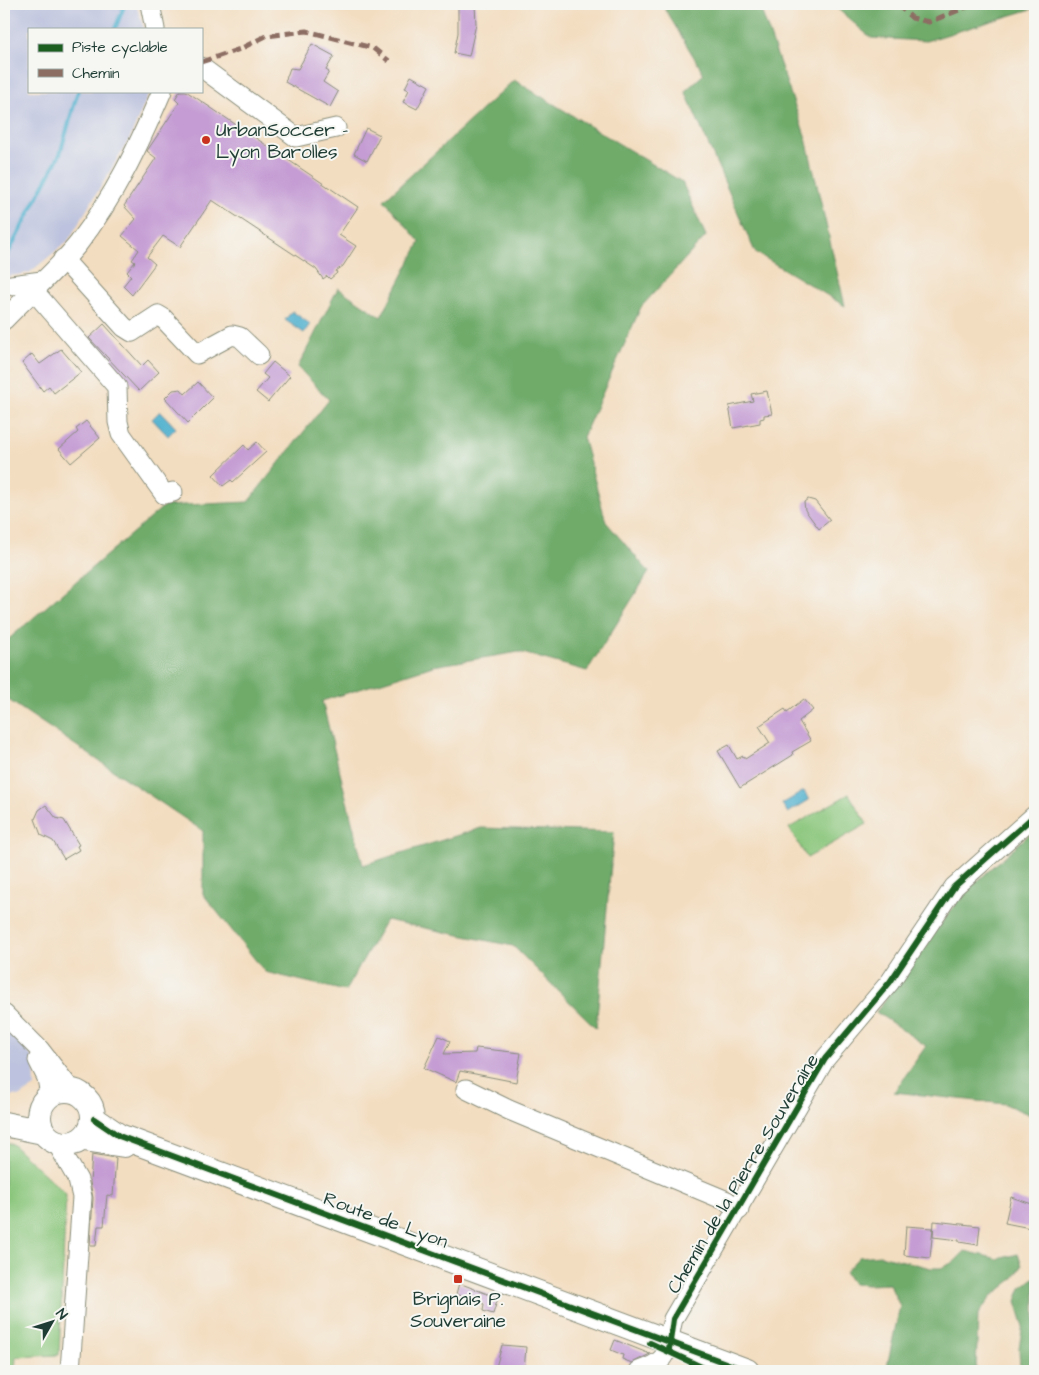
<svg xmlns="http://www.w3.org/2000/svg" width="1039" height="1375" viewBox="0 0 1039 1375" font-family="'Architects Daughter',sans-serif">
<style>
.industrial{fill:#bdc3de}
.green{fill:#8ac67b;stroke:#548258}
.forest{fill:#6fab6b;stroke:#477450}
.water{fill:#50b0ce;stroke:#387681}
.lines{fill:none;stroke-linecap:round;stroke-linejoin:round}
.stream{stroke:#50b0ce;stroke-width:4}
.building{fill:#c59dd4}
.minor-casing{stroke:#898d7a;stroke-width:21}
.major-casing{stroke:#898d7a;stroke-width:26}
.minor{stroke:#fff;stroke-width:19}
.major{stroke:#fff;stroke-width:24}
.quiet{stroke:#8d6e63;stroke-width:5;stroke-dasharray:10 5;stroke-linecap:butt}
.cycleway-casing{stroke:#f6f6f2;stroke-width:9}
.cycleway{stroke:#1b5e20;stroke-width:6}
.poi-dot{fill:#c8321e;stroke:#f6f6f2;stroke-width:2}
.labels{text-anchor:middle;stroke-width:4;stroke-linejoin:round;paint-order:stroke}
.poi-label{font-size:19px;fill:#1f3d34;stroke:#f6f6f2;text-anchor:start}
.street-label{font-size:19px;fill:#1f3d34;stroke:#f6f6f2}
</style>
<rect width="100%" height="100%" fill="#f6f6f2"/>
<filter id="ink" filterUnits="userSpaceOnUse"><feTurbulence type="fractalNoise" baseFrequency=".02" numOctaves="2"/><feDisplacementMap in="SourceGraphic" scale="10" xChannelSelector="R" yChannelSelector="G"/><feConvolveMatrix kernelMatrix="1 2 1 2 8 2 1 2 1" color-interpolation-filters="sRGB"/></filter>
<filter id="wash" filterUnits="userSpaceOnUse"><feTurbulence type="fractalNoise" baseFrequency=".0096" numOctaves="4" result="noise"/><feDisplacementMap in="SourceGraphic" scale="20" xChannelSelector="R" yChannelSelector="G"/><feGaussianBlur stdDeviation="1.12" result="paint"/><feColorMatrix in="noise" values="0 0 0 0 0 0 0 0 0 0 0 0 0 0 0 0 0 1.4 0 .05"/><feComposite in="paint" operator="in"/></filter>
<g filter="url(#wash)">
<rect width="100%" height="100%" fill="#f3ddc0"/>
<g class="industrial">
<polygon points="4,4 136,4 144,29 29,29 29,91 150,91 130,138 68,241 29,273 4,277"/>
<polygon points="4,1022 34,1059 35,1087 20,1096 4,1095"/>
</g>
<g class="green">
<polygon points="849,794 867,824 807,858 789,828"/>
<polygon points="4,1142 12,1144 66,1194 59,1355 16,1357 15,1371 4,1371"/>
</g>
<g class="forest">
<polygon points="662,4 759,4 806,138 845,306 755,252 685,91 704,74"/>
<polygon points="832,4 1035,4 1035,8 926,41 871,38"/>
<polygon points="514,80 682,182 706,236 641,307 583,437 606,522 649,572 587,671 519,652 433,666 322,701 363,865 481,828 614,832 596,1028 513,946 386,920 345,991 265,972 203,894 203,831 4,697 4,643 164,506 248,502 329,400 298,367 338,288 381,317 420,242 384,200"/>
<polygon points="1035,829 1035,1117 1005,1104 894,1092 926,1046 876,1012 963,894"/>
<polygon points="965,1251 998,1259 1018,1254 1022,1266 1013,1279 992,1296 978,1314 976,1371 886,1371 900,1306 889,1284 868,1285 853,1284 845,1272 859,1257 880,1255 931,1268 941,1268 954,1262"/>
<polygon points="1035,1277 1035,1371 1020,1371 1019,1348 1023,1324 1016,1301 1021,1288"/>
</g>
<g class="water">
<polygon points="292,311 310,324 304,333 285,320"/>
<polygon points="160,411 176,428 168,436 152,419"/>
<polygon points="804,791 809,800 788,813 782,804"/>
</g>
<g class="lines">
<g class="stream">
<polyline points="115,29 125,4"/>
<polyline points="4,261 60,154 78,91"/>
</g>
</g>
<g id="blocks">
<g class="building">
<polygon points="475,4 476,24 469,56 454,53 458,33 458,5"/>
<polygon points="312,44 334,56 326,70 329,72 323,82 338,92 330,107 285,82 290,68 298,69"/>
<polygon points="411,76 429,86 417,109 403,102 409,90 405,88"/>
<polygon points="180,91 186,91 358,207 339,235 356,246 343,266 336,271 337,273 330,279 327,276 323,279 316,269 212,200 180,247 163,236 147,257 155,264 132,295 123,286 131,276 127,272 135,262 132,260 139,250 122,236 136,219 124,206 156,158 147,151 179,103 175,99"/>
<polygon points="366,128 380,135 367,161 354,154"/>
<polygon points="104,324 142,366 148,360 159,372 139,391 89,338"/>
<polygon points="61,349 81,372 54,393 49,386 43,391 22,363 32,354 40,364"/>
<polygon points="273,362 290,376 268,402 256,392 268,378 263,374"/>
<polygon points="198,382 213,398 188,423 165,398 173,390 181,389 185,394"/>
<polygon points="767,391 772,414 764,415 764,418 760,419 760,423 733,428 729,406 753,401 751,394"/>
<polygon points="86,421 100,438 71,463 59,449 78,432 76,429"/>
<polygon points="257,442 266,452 233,482 231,480 223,486 213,475 244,445 248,450"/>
<polygon points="808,499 815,501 830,520 819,529 805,510 804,502"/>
<polygon points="804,699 813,710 799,721 811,741 792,752 793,755 740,788 718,751 729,745 737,759 743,756 745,759 770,743 759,726 785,709 787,712"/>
<polygon points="46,805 56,818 64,820 79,845 77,846 79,850 64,859 53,841 41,835 35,819 39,810"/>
<polygon points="439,1036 450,1041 444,1054 475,1053 476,1048 521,1053 516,1082 460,1071 456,1082 424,1068"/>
<polygon points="92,1154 116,1158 113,1196 107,1195 104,1226 98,1226 96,1246 90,1246 93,1198 90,1182"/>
<polygon points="1011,1197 1035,1205 1035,1229 1005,1223"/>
<polygon points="934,1221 980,1226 978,1245 959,1242 959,1240 933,1237"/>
<polygon points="906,1226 933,1228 930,1258 904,1255"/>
<polygon points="459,1283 498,1298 493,1314 483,1311 484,1304 456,1294"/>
<polygon points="615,1340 650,1354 632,1363 622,1359 623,1355 611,1350"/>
<polygon points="502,1345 526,1347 524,1371 495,1371"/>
</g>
</g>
</g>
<g filter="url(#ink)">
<use href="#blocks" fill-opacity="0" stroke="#898d7a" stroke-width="1"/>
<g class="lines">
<g class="minor-casing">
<g id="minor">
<polyline points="150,4 155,29"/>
<polyline points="201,67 296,137 336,128"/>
<polyline points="63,259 124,327 132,332 158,315 163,318 197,354 232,335 240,337 259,355"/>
<polyline points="4,286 42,281"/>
<polyline points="33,290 117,387 118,422 121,434 164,494 173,492"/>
<path d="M4 320C28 295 56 271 78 244 115 196 138 147 162 91"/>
<polyline points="4,1014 40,1050 71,1090"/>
<polyline points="38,1060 47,1078 50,1095"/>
<polyline points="466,1089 509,1110 727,1201 739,1210"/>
<polyline points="57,1143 78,1180 82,1197 70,1371"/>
<path d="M639 1371C675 1359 665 1349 673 1319L825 1059 890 982 954 887 1035 815"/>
</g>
</g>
<g class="major-casing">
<g id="major">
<circle cx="66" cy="1117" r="27"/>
<polyline points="94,1119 119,1136 747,1371"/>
<polyline points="4,1124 43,1132"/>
<polyline points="84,1139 124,1145"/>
</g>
</g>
<use href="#minor" class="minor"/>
<use href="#major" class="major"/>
<g class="quiet">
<polyline points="897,4 912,18 929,22 974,4"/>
<polyline points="201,62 240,49 266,36 307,31 373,48 389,61"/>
</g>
<g class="cycleway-casing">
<g id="cycleway">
<polyline points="94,1119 119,1136 747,1371"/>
<polyline points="650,1343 710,1371"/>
<polyline points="669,1349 673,1319 825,1059 890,982 954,887 1035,815"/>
</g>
</g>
<use href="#cycleway" class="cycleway"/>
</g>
</g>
<g class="poi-dot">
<circle cx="206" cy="140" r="5"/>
<rect x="453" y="1274" width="10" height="10" rx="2.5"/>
</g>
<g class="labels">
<g class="poi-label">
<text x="216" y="136">UrbanSoccer -<tspan x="216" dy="22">Lyon Barolles</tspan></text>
<text x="458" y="1305" text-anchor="middle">Brignais P.<tspan x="458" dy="22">Souveraine</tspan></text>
</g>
<g class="street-label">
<text transform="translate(742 1173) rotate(-59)" y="7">Chemin de la Pierre Souveraine</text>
<text transform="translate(386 1219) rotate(20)" y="7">Route de Lyon</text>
</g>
</g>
<rect width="1039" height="1375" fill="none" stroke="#f6f6f2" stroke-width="20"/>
<rect x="28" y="28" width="175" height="65" fill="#f6f6f2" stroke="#a0aca6"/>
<rect x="38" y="44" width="25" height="8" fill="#1b5e20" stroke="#a0aca6"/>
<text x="72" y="52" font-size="15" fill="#1f3d34">Piste cyclable</text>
<rect x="38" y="69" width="25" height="8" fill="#8d6e63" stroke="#a0aca6"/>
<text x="72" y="78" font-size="15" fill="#1f3d34">Chemin</text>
<g transform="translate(52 1322) rotate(51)" stroke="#f6f6f2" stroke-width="4" paint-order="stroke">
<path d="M0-4L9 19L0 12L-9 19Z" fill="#1f3d34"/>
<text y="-8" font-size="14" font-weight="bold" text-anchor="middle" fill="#1f3d34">N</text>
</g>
</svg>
